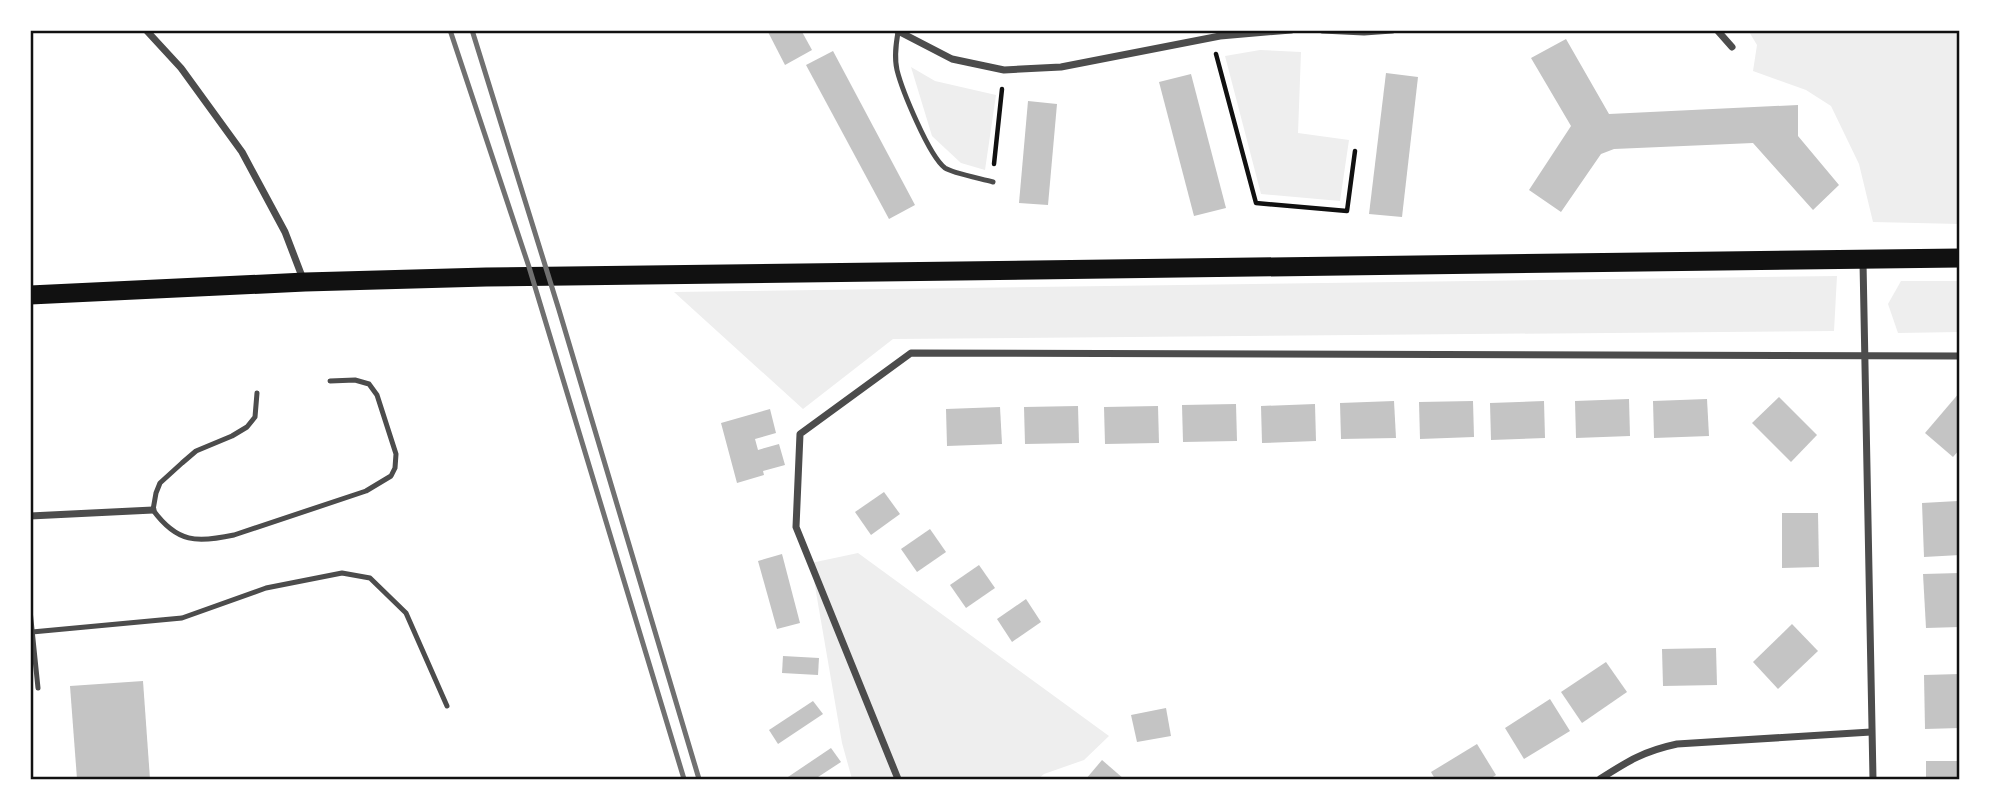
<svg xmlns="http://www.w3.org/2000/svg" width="1990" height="809" viewBox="0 0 1990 809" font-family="'Asap Condensed',sans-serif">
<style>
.green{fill:#eee}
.building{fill:#c4c4c4}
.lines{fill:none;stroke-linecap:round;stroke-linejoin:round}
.path{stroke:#111;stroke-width:4.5}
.service{stroke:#4c4c4c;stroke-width:5}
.minor{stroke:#4c4c4c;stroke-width:7}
.trunk{stroke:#111;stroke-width:19}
.rail{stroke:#707070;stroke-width:5}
.neatline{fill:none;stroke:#111;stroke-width:2.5}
</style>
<rect width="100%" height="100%" fill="#fff"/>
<g class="green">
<polygon points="1748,30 1960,30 1960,224 1873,222 1859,164 1831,106 1806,90 1753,71 1757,45"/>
<polygon points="1260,50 1301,52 1298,133 1349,140 1340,201 1261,194 1225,56"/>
<polygon points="911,67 935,81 996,95 985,170 961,163 932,136"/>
<polygon points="1837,276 1834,331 893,339 803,409 674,292"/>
<polygon points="1901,281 1960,281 1960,332 1898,333 1888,304"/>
<polygon points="858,553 1109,736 1084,760 1044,774 1038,779 852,779 842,743 811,563"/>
</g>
<g class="building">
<polygon points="767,30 801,30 812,50 785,65"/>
<polygon points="1566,39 1609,114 1798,105 1798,136 1839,185 1813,210 1753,143 1614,149 1601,154 1561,212 1529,190 1571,126 1531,58"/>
<polygon points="833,51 915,205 889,219 806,65"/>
<polygon points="1386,73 1418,77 1402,217 1369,214"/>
<polygon points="1191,74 1226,208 1194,216 1159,82"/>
<polygon points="1028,101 1057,104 1048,205 1019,203"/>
<polygon points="1960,392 1960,449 1953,457 1925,433"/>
<polygon points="1779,397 1817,435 1791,462 1752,423"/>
<polygon points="1629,399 1630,436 1576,438 1575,401"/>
<polygon points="1707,399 1709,436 1654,438 1653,401"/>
<polygon points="1394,401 1396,438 1341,439 1340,403"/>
<polygon points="1473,401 1474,437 1420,439 1419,402"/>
<polygon points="1544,401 1545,438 1491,440 1490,403"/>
<polygon points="1236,404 1237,441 1183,442 1182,405"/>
<polygon points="1315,404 1316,441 1262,443 1261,406"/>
<polygon points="1078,406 1079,443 1025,444 1024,407"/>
<polygon points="1158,406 1159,443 1105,444 1104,407"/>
<polygon points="1000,407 1002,444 947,446 946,409"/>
<polygon points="770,409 776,433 755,439 758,450 779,444 785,465 763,471 764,475 737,483 721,423"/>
<polygon points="884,492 900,514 871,535 855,512"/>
<polygon points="1958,501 1960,555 1924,557 1922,503"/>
<polygon points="1782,513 1818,513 1819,567 1782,568"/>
<polygon points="930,529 946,552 917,572 901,549"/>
<polygon points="782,554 800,623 777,629 758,561"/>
<polygon points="979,565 995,588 966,608 950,585"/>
<polygon points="1960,573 1960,627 1926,628 1923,574"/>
<polygon points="1026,599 1041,622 1012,642 997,619"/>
<polygon points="1792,624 1818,651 1778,689 1753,662"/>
<polygon points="1716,648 1717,685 1663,686 1662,649"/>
<polygon points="783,656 819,658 818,675 782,673"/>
<polygon points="1606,662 1627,692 1582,723 1561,692"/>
<polygon points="1960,674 1960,728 1925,729 1924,675"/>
<polygon points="143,681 150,779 77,779 70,686"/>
<polygon points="1550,699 1570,731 1524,759 1505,728"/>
<polygon points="813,701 823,714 778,744 769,730"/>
<polygon points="1166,708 1171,736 1137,742 1131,715"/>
<polygon points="1477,744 1496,775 1490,779 1435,779 1431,772"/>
<polygon points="831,748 841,762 815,779 785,779"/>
<polygon points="1102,760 1124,779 1086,779"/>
<rect x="1926" y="761" width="34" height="18"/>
</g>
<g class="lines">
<g class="path">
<polyline points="1216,54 1256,203 1347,211 1355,151"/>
<polyline points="994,164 1002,89"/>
</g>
<g class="service">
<path d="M898 32C896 44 894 57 897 70 902 90 929 156 945 168 952 173 983 179 993 182"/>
<path d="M257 393 255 417 247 427 232 436 196 451 182 463 160 483 156 493 153 510C177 543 197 543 234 535L366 491 391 476 395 468 396 454 377 395 369 384 355 380 330 381"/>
<polyline points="30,610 38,688"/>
<polyline points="32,632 182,618 266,588 342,573 370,578 406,613 447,706"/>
</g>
<g class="minor">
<polyline points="146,30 181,68 242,152 285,232 303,279"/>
<polyline points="896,30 952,59 1004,70 1061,67 1220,36 1291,30"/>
<polyline points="1322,30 1364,32 1392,30"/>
<polyline points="1717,30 1732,47"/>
<polyline points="1863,262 1873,779"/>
<polyline points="30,516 153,510"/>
<polyline points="898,779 796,527 800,434 911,353 1960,356"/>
<path d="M1600 779C1628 761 1644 751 1677 744L1871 732"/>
</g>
<polyline class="trunk" points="30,295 305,282 486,277 1960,258"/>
<g class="rail">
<polyline points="450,30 529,267 684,779"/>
<polyline points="472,30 559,310 699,779"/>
</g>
</g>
<rect width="1990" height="809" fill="none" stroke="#ffffff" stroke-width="63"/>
<rect x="32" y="32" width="1926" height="746" class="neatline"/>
</svg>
